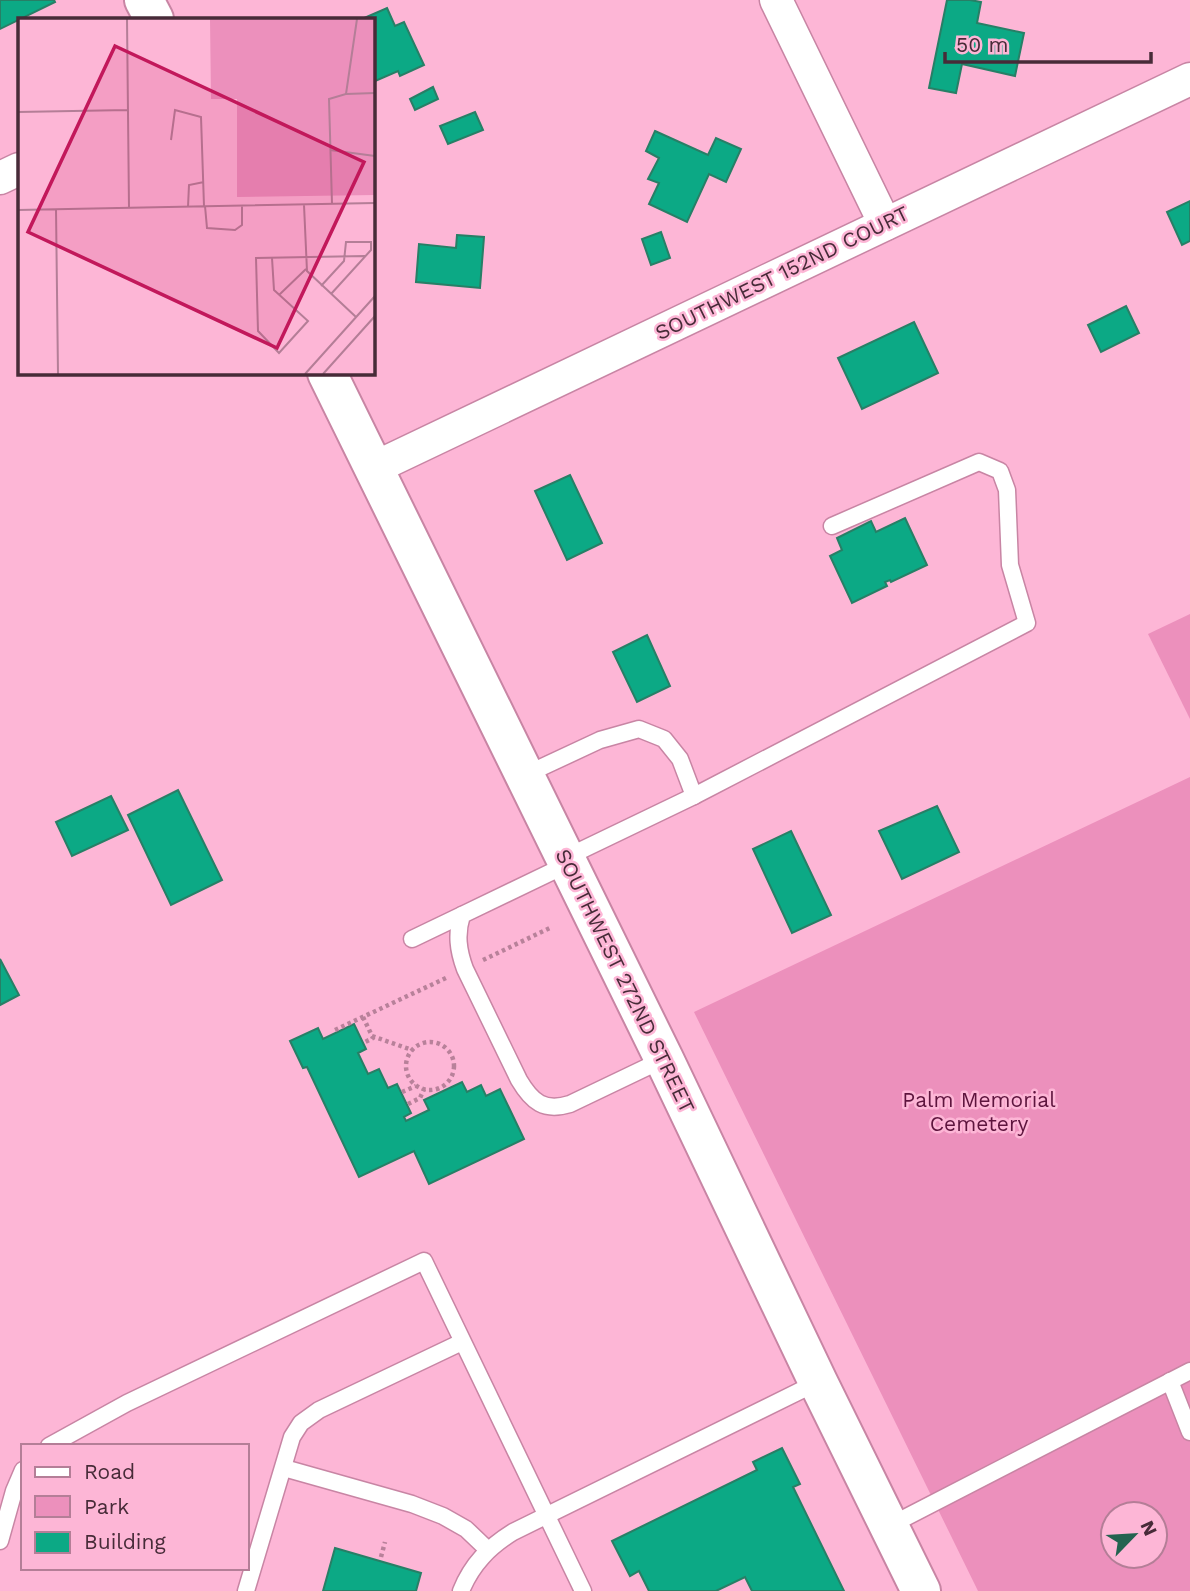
<svg xmlns="http://www.w3.org/2000/svg" width="1190" height="1591" viewBox="0 0 1190 1591" font-family="'Work Sans',sans-serif">
<style>
.green{fill:#ec90bc;fill-rule:evenodd}
.building{fill:#0ca985;stroke:#277f66;stroke-width:2}
.lines{fill:none;stroke-linecap:round;stroke-linejoin:round}
.service-casing{stroke:#c885a4;stroke-width:19}
.minor-casing{stroke:#c885a4;stroke-width:35}
.tertiary-casing{stroke:#c885a4;stroke-width:42}
.path{stroke:#b8819a;stroke-width:4.5;stroke-dasharray:3.5 3.5;stroke-linecap:butt}
.service{stroke:#fff;stroke-width:16}
.minor{stroke:#fff;stroke-width:32}
.tertiary{stroke:#fff;stroke-width:38}
.labels{text-anchor:middle;stroke-width:5;stroke-linejoin:round;paint-order:stroke}
.street-label{font-size:21px;fill:#472b38;stroke:#fdb6d6}
.park-label{font-size:21px;fill:#5d143d;stroke:#fdb6d6}
.inset-road{fill:none;stroke:#b47e97;stroke-width:2}
.view{fill:#c2185b;fill-opacity:0.15;stroke:#c2185b;stroke-width:3.5}
.inset-edge{fill:none;stroke:#472b38;stroke-width:3.5}
</style>
<rect width="100%" height="100%" fill="#fdb6d6"/>
<g class="green">
<polygon points="1190,614 1190,719 1148,634"/>
<path d="M1190 777V1591H978L694 1012ZM1113 1514H1155V1556H1113Z"/>
</g>
<g class="building">
<polygon points="0,0 54,0 55,2 0,29"/>
<polygon points="947,0 970,0 981,2 977,23 1024,33 1015,76 962,64 956,93 929,88"/>
<polygon points="387,8 395,26 404,22 424,65 400,76 398,71 373,82 373,19 362,19"/>
<polygon points="433,87 438,99 415,110 410,99"/>
<polygon points="475,112 483,130 448,144 440,126"/>
<polygon points="655,131 708,155 716,138 741,149 726,182 709,174 687,222 649,204 659,183 648,179 659,158 646,151"/>
<polygon points="1190,201 1190,241 1182,245 1167,212"/>
<polygon points="661,232 670,258 651,265 642,239"/>
<polygon points="457,235 484,237 480,288 416,282 419,244 456,248"/>
<polygon points="1126,306 1139,333 1101,352 1088,325"/>
<polygon points="914,322 938,373 862,409 838,358"/>
<polygon points="570,475 602,543 567,560 535,491"/>
<polygon points="905,518 927,565 891,582 890,580 885,582 887,586 852,603 830,556 842,550 837,538 871,521 876,532"/>
<polygon points="647,635 670,686 637,702 613,652"/>
<polygon points="178,790 222,880 171,905 128,815"/>
<polygon points="111,796 128,830 72,856 56,822"/>
<polygon points="937,806 959,852 902,879 879,831"/>
<polygon points="791,831 831,915 792,933 753,849"/>
<polygon points="0,959 19,995 0,1005"/>
<polygon points="354,1024 366,1049 358,1053 368,1074 379,1069 388,1088 397,1084 411,1113 404,1117 406,1121 429,1110 424,1100 462,1082 467,1092 481,1085 486,1096 500,1089 524,1139 429,1184 414,1151 359,1177 307,1067 303,1068 290,1041 318,1028 323,1039"/>
<polygon points="782,1448 800,1484 793,1487 844,1591 752,1591 745,1577 716,1591 649,1591 639,1571 630,1576 612,1541 757,1470 753,1462"/>
<polygon points="335,1548 421,1573 416,1591 323,1591"/>
</g>
<g class="lines">
<g class="service-casing">
<g id="service">
<polyline points="525,775 600,740 639,729 664,739 680,759 694,796"/>
<polyline points="565,858 694,796 1027,623 1010,565 1007,490 1000,471 979,462 832,526"/>
<path d="M568 864 462 915C456 934 458 950 465 969L519 1080C532 1102 544 1112 570 1104L664 1059"/>
<polyline points="412,939 462,915"/>
<polyline points="1170,1381 1190,1432"/>
<polyline points="49,1446 127,1403 424,1261 583,1591"/>
<polyline points="284,1468 412,1504 443,1516 466,1529 488,1550"/>
<polyline points="889,1526 1190,1371"/>
<polyline points="0,1541 14,1491 23,1470"/>
<polyline points="246,1591 292,1437 301,1423 319,1410 462,1342"/>
<path d="M461 1591C472 1564 489 1547 513 1532L818 1382"/>
</g>
</g>
<g class="minor-casing">
<g id="minor">
<polyline points="776,0 885,224"/>
<polyline points="0,178 19,169"/>
<polyline points="374,468 1190,79"/>
</g>
</g>
<g class="tertiary-casing">
<g id="tertiary">
<polyline points="144,0 154,19"/>
<polyline points="327,373 664,1059 818,1382 921,1591"/>
</g>
</g>
<g class="path">
<polyline points="483,960 552,927"/>
<polyline points="363,1017 373,1038 365,1042"/>
<polyline points="335,1030 448,977"/>
<polyline points="372,1036 412,1050"/>
<circle cx="430" cy="1066" r="24"/>
<polyline points="402,1092 416,1086"/>
<polyline points="408,1104 420,1098 424,1089"/>
<polyline points="381,1557 385,1542"/>
</g>
<use href="#service" class="service"/>
<use href="#minor" class="minor"/>
<use href="#tertiary" class="tertiary"/>
</g>
<g class="labels">
<g class="street-label">
<text transform="translate(782 273) rotate(-26)" y="7">SOUTHWEST 152ND COURT</text>
<text transform="translate(625 981) rotate(64)" y="7">SOUTHWEST 272ND STREET</text>
</g>
<g class="park-label">
<text x="979" y="1107">Palm Memorial<tspan x="979" dy="24">Cemetery</tspan></text>
</g>
</g>
<g transform="translate(18 18)">
<rect width="357" height="357" fill="#fdb6d6"/>
<path d="M192 1H357V177L219 179V81H193Z" fill="#ec90bc"/>
<path class="inset-road" d="M109 1 111 190M328 76 357 75M0 94 110 92M153 122 157 92 183 99 186 188M312 132 357 138M314 186 311 81 328 76 339 1M286 187 289 253 338 299M187 188 189 210 217 212 224 207V188M170 189 171 167 186 164M38 191 40 356M0 192 357 185M254 240 256 272 290 303 261 335 240 313 238 240 347 238M303 268 326 243 328 224H353V232L313 276M261 277 288 251M287 356 357 278M305 356 357 298"/>
<path class="view" d="M97 28 346 144 259 330 10 214Z"/>
<rect width="357" height="357" class="inset-edge"/>
</g>
<rect x="21" y="1444" width="228" height="126" fill="#fdb6d6" stroke="#b47e97" stroke-width="2"/>
<rect x="35" y="1467" width="35" height="10" fill="#ffffff" stroke="#b47e97" stroke-width="2"/>
<text x="84" y="1479" font-size="21" fill="#472b38">Road</text>
<rect x="35" y="1496" width="35" height="21" fill="#ec90bc" stroke="#b47e97" stroke-width="2"/>
<text x="84" y="1514" font-size="21" fill="#472b38">Park</text>
<rect x="35" y="1532" width="35" height="21" fill="#0ca985" stroke="#b47e97" stroke-width="2"/>
<text x="84" y="1549" font-size="21" fill="#472b38">Building</text>
<g transform="translate(1134 1535) rotate(65)"><circle r="33" fill="#fdb6d6" stroke="#b47e97" stroke-width="2"/>
<path d="M0-5L12 26L0 18L-12 26Z" fill="#246350"/>
<text y="-10" font-size="19" font-weight="bold" text-anchor="middle" fill="#472b38">N</text>
</g>
<path d="M945 52v10h206v-10" fill="none" stroke="#472b38" stroke-width="3.5"/>
<text x="956" y="52" font-size="21" fill="#472b38" stroke="#fdb6d6" stroke-width="5" paint-order="stroke">50 m</text>
</svg>
